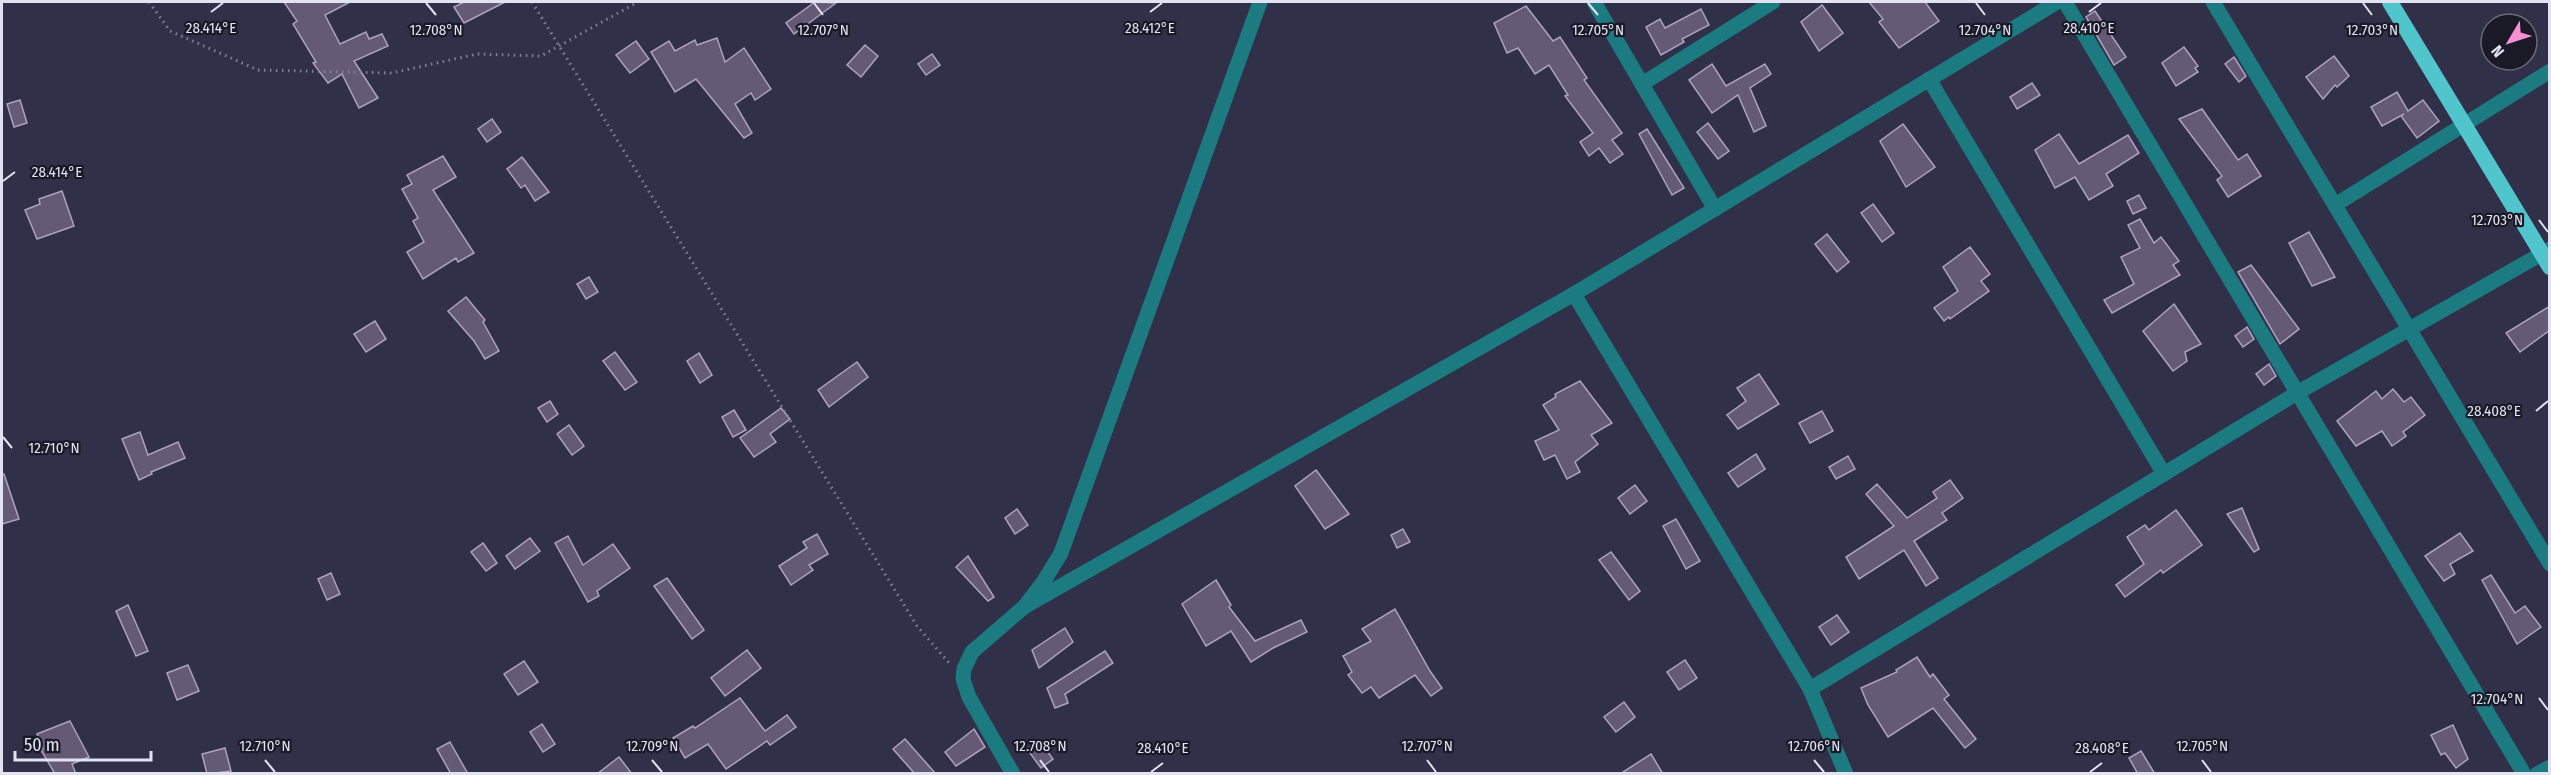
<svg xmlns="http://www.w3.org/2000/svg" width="2551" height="775" viewBox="0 0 2551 775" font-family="'Fira Sans Condensed',sans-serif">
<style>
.building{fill:#655a75;stroke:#ada2c0;stroke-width:1.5}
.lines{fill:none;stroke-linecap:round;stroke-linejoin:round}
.path{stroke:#818297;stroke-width:3;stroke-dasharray:1.5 4.5;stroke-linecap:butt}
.minor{stroke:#1c7b81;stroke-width:15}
.trunk{stroke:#51c5cc;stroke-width:16}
.ticks{fill:none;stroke:#e1e3f3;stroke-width:2}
.ticks-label{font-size:15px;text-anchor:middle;fill:#e1e3f3;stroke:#191a25;stroke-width:4.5;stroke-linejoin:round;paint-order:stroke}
</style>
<rect width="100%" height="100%" fill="#303049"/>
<g class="building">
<polygon points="284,2 350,2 325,15 340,44 366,32 369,39 382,34 388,46 354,61 378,98 359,108 342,74 328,83 313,63 316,62 293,24 297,21"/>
<polygon points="464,2 505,2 464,23 454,7"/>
<polygon points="815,2 836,3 794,34 786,23"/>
<polygon points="1869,2 1925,2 1939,21 1899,48 1879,22 1883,19"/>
<polygon points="1822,5 1843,33 1819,51 1801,22"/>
<polygon points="1526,6 1553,41 1560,37 1587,78 1584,80 1622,133 1612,140 1623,154 1610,163 1599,148 1589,156 1580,142 1593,133 1565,96 1568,95 1549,65 1535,74 1518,48 1507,53 1494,23"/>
<polygon points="1701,9 1709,25 1682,39 1684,42 1661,55 1646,27 1660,19 1665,28"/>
<polygon points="2095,11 2126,57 2114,65 2086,17"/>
<polygon points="717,38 725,62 744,48 771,89 755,100 751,93 735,104 752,133 744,138 696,79 675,92 651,52 669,41 675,51 695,40 697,45"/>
<polygon points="636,41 649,59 630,73 616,55"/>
<polygon points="865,45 878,56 861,77 847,65"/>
<polygon points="2184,47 2198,66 2195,68 2198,72 2176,86 2162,63"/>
<polygon points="932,54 940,65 926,75 918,64"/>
<polygon points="2334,56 2349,76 2337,87 2335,85 2323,99 2306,77"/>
<polygon points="2234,57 2246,76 2239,82 2225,64"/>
<polygon points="1712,64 1726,86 1765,64 1771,74 1750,88 1766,126 1754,132 1738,95 1712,113 1689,80"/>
<polygon points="2032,83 2040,95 2017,109 2010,97"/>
<polygon points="2397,92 2408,111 2423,100 2439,121 2417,138 2401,116 2404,114 2382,126 2371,107"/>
<polygon points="20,100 27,123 14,127 7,104"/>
<polygon points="2202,109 2238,160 2247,154 2261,176 2228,197 2217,180 2222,176 2179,119"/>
<polygon points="492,119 501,132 487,142 478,129"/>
<polygon points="1708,123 1729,151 1718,159 1697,132"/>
<polygon points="1903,124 1935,167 1906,187 1880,141"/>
<polygon points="1647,129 1684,188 1672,195 1639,134"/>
<polygon points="2059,134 2079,164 2128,135 2139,153 2106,174 2113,186 2089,200 2075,177 2055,188 2035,150"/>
<polygon points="443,156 456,177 433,190 474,253 458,262 456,258 423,279 407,252 424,242 413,221 418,218 402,189 412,184 407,175"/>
<polygon points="522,157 549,192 535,201 525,185 521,188 507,169"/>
<polygon points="62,191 74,226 37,239 25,210 40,204 39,199"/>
<polygon points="2139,195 2146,208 2133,214 2127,201"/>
<polygon points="1873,204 1894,233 1882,242 1861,213"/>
<polygon points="2140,219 2154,243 2161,237 2179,261 2173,265 2180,275 2112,313 2104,300 2134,284 2121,257 2140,248 2128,225"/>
<polygon points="2309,232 2335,277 2312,286 2289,243"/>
<polygon points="1827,234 1849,262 1837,272 1815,244"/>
<polygon points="1970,247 1990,274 1981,281 1989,291 1950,319 1949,317 1944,321 1934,308 1958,291 1943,267"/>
<polygon points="2251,265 2299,329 2280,344 2238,272"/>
<polygon points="589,277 598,292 586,299 577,284"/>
<polygon points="466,297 485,320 483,322 499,351 485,359 474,341 448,311"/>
<polygon points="2174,304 2201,344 2185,352 2187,361 2173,371 2143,331"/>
<polygon points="2550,306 2550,330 2520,352 2506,333"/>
<polygon points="375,321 386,339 366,352 354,334"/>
<polygon points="2247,327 2254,339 2243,347 2235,336"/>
<polygon points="615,352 637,382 625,390 603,361"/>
<polygon points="699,353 712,375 700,383 687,361"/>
<polygon points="857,362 868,377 829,407 818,390"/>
<polygon points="2269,364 2276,376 2264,385 2256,374"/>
<polygon points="1759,374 1779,404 1738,429 1727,415 1746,401 1737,388"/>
<polygon points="1580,381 1612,423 1591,435 1598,444 1575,462 1580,472 1567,479 1555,455 1544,460 1535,441 1559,430 1543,405 1556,397 1555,394"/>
<polygon points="2393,389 2404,402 2411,397 2425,415 2403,432 2406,436 2392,446 2382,431 2356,446 2337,421 2376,391 2382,399"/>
<polygon points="550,401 558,414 547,422 538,408"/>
<polygon points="781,408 790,419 770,434 776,442 754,457 740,438"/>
<polygon points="734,410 746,430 733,437 722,417"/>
<polygon points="1822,411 1833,431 1810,443 1799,423"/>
<polygon points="569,425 584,446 572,455 557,434"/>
<polygon points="140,432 148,455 178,442 185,458 151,472 152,474 139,480 122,439"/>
<polygon points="1756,454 1765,469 1738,487 1728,473"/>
<polygon points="1848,456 1855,469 1836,479 1829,467"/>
<polygon points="1316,470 1349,514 1325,529 1295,486"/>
<polygon points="2,474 4,474 19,519 2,524"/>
<polygon points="1950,480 1963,498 1942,513 1947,520 1914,541 1938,578 1926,586 1904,550 1859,579 1846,557 1894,526 1866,494 1877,484 1907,518 1937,498 1933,492"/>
<polygon points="1635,485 1647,501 1630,514 1618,498"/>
<polygon points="2242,508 2259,549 2254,552 2227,514"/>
<polygon points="1017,509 1028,525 1015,534 1005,518"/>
<polygon points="2176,510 2202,545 2163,573 2161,570 2125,597 2116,585 2144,564 2127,537 2145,525 2149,530"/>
<polygon points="1676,519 1700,561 1686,569 1663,526"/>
<polygon points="1403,529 1410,542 1397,548 1391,535"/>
<polygon points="2460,533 2473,551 2450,564 2455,574 2444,581 2425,556"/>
<polygon points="817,534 828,554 809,565 813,570 791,585 779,566 807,548 803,542"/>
<polygon points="568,536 583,565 613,544 630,568 597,591 599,596 588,602 555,543"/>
<polygon points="530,538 540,551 515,569 506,556"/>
<polygon points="483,543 497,563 486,571 471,552"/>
<polygon points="1611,552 1640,591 1629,600 1599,560"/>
<polygon points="968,556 994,597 988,601 956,567"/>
<polygon points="331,573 340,594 327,600 318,579"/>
<polygon points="2491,575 2515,613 2525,606 2541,627 2517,644 2482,580"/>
<polygon points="667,578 704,630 692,639 654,586"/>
<polygon points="1216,580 1231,605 1229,607 1255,641 1301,620 1307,632 1273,648 1251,662 1231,631 1206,646 1182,604"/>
<polygon points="128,605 148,651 136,656 116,611"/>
<polygon points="1395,609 1430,671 1442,688 1431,696 1415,675 1379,698 1371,687 1362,693 1348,675 1352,672 1343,656 1371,641 1362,629"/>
<polygon points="1837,615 1849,632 1831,645 1819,627"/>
<polygon points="1065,628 1073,642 1039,668 1032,650"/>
<polygon points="747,650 761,668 725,696 711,678"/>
<polygon points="1105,651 1113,663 1065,694 1068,703 1055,708 1047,688"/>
<polygon points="1917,657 1930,677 1933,674 1949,695 1944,699 1976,739 1965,748 1933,708 1888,737 1868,705 1861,688 1897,672 1896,670"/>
<polygon points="1685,660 1697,678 1679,690 1667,672"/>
<polygon points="524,661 538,682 518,695 504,674"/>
<polygon points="188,665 199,691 177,700 167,673"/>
<polygon points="740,698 765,731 787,715 796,727 770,745 767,741 726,769 708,744 685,758 673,738 693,726 695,728"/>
<polygon points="1624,702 1635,717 1616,732 1604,717"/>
<polygon points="70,721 89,757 72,764 76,774 55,774 41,750 43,749 37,734"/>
<polygon points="542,724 555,744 543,752 530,732"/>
<polygon points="2453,725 2468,759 2456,768 2445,753 2441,755 2431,735"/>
<polygon points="974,729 985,747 956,766 945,752"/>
<polygon points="905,739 936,774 915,774 893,749"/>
<polygon points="1039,740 1053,759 1041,768 1027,749"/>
<polygon points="450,742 468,774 451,774 437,749"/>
<polygon points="225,748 231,771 207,774 202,754"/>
<polygon points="2141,751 2155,774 2138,774 2129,758"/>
<polygon points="1651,754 1663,774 1620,774"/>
<polygon points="619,757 632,774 597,774"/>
</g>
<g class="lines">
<g class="path">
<polyline points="149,2 170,31 258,70 392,73 477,54 541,56 638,2"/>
<polyline points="532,2 917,626 950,664"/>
</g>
<g class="minor">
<polyline points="1594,2 1715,209"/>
<polyline points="2065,2 2524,774"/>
<polyline points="2213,2 2550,564"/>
<polyline points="1929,79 2164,474"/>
<polyline points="1642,84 1773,2"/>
<polyline points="2335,205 2550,71"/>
<polyline points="1574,294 1810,689 1846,774"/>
<polyline points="1024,607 1574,294 2057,2"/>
<polyline points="1810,689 2297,393 2550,249"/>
<polyline points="1013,774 969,697 963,679 964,669 972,652 1024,607 1044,581 1061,553 1260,2"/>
<polyline points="2537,774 2550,767"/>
</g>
<polyline class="trunk" points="2390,2 2550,267"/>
</g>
<path class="ticks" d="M426 3 436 15M814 3 823 15M1588 3 1598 15M1976 3 1985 15M2363 3 2372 15M211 12 223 3M1150 12 1162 3M2089 12 2101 3M3 181 15 172M2539 220 2548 232M2536 411 2548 401M3 437 12 448M2539 698 2548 710M265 760 275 772M652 760 662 772M1040 760 1049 772M1427 760 1436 772M1814 760 1824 772M2202 760 2211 772M1151 772 1163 763M2090 772 2102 763"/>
<g class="ticks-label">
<text x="211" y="33">28.414°E</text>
<text x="1150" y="33">28.412°E</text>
<text x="2089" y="33">28.410°E</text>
<text x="436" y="35">12.708°N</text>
<text x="823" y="35">12.707°N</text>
<text x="1598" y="35">12.705°N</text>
<text x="1985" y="35">12.704°N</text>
<text x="2372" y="35">12.703°N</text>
<text x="57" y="177">28.414°E</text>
<text x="2497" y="225">12.703°N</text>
<text x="2494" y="416">28.408°E</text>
<text x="54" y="453">12.710°N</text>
<text x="2497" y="704">12.704°N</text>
<text x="265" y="751">12.710°N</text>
<text x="652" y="751">12.709°N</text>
<text x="1040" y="751">12.708°N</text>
<text x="1427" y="751">12.707°N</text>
<text x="1814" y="751">12.706°N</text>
<text x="2202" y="751">12.705°N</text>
<text x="1163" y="753">28.410°E</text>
<text x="2102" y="753">28.408°E</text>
</g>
<rect width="2551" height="775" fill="none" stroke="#e1e3f3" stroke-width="6"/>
<g transform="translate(2509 42) rotate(231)"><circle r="28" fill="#191a25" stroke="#696a77" stroke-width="1.5"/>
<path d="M0-4.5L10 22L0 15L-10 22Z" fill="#f591d2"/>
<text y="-9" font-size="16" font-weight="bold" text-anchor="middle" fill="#e1e3f3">N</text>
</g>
<path d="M15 751v9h136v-9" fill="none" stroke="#e1e3f3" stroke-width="3"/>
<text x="24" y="751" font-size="18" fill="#e1e3f3" stroke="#191a25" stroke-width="4.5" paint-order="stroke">50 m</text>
</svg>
